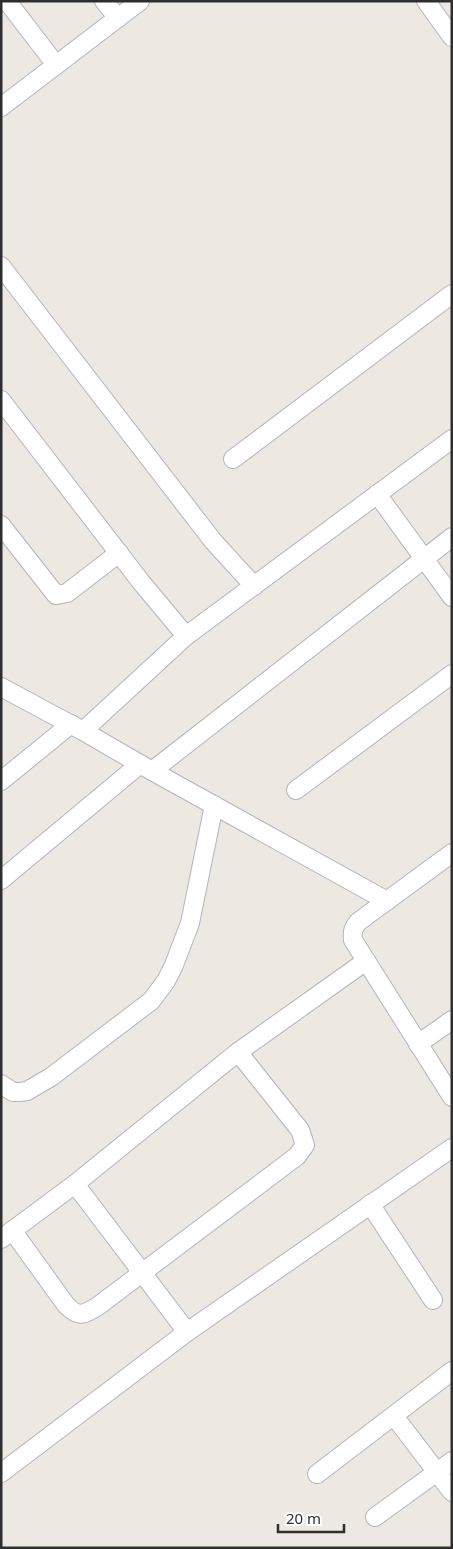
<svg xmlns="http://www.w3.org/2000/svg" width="453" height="1549" viewBox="0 0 453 1549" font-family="'Noto Sans',sans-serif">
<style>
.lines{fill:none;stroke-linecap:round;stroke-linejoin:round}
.minor-casing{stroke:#b3b4bc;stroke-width:20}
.minor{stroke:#fff;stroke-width:18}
</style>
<rect width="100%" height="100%" fill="#ede8e2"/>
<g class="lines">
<g class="minor-casing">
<g id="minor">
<polyline points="7,1 56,65"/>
<polyline points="104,1 118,18"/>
<polyline points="426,1 452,37"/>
<polyline points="1,107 140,1"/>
<polyline points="1,266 213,541 254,586"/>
<polyline points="1,400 141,582 186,636"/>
<polyline points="233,459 452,294"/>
<polyline points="377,494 452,597"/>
<polyline points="1,525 56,595 67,593 119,553"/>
<polyline points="1,687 83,731 152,771 387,901"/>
<polyline points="83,731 186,636 452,439"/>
<polyline points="152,771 452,537"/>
<polyline points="1,781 71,724"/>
<polyline points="296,790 452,674"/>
<path d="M452 853 358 922C353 929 352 931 353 940L452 1097"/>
<polyline points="1,880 140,764"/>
<polyline points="418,1044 452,1020"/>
<polyline points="1,1084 13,1092 20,1092 27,1091 51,1077 151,1001 166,981 174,965 190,923 214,805"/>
<polyline points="75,1184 187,1332"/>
<polyline points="370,1204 433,1300"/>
<path d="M12 1230 66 1305C79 1318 83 1315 98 1306L297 1156 305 1145 300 1130 238 1052"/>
<polyline points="1,1239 75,1184 238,1052 366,961"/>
<polyline points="394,1416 452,1492"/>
<polyline points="1,1473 187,1332 452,1148"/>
<polyline points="317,1474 452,1371"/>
<polyline points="375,1517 452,1461"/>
</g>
</g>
<use href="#minor" class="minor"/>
</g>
<rect width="453" height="1549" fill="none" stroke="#2e2e2e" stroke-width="5"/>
<path d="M278 1524v8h66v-8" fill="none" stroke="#2e2e2e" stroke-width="2.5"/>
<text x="286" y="1524" font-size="15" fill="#2e2e2e" stroke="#ffffff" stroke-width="4" paint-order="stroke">20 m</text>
</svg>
